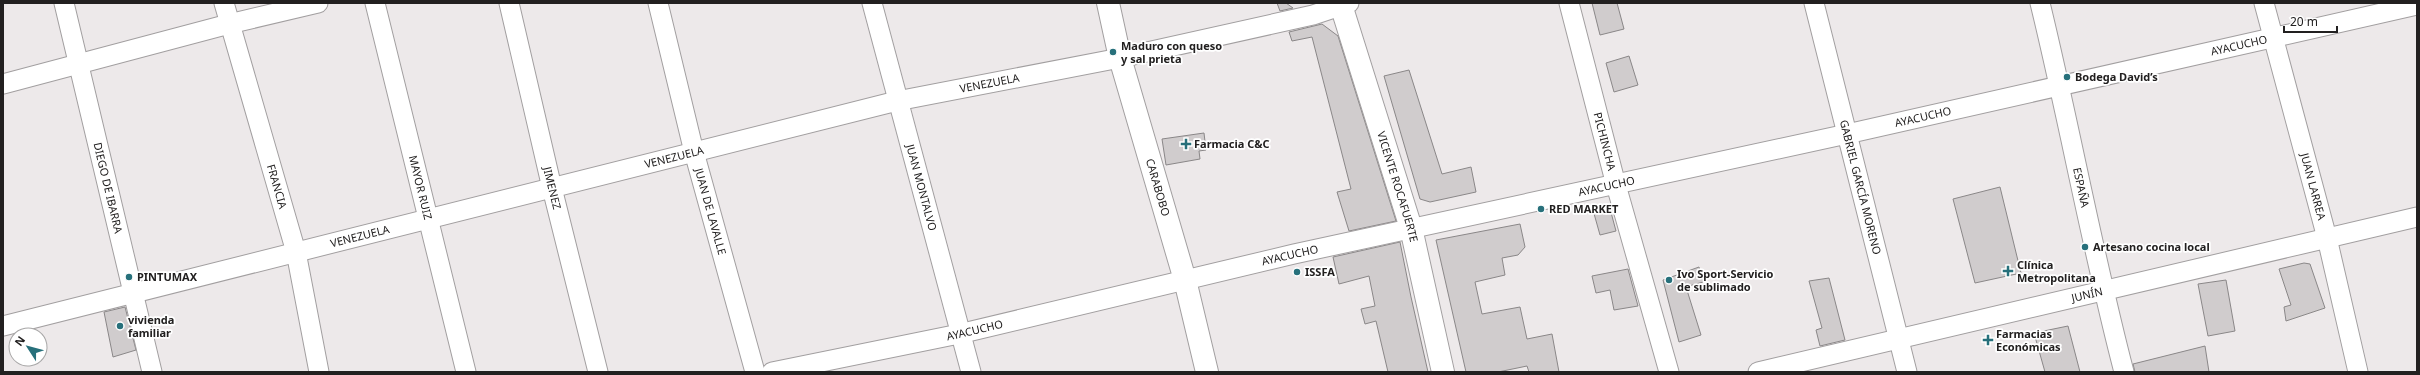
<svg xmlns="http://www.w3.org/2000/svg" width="2420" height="375" viewBox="0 0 2420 375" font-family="'Noto Sans',sans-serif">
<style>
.building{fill:#d0cccd;stroke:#8a8788}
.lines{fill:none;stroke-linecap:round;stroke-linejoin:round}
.street-casing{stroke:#a29fa0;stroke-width:21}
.secondary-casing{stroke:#a29fa0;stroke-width:24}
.street{stroke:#fff;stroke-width:19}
.secondary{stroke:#fff;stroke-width:22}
.poi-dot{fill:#27707b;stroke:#fff;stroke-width:1.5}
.labels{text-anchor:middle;stroke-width:3.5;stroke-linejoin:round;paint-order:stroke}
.street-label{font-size:11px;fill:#222020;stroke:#fff}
.poi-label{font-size:11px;font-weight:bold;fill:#222020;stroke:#fff;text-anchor:start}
</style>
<rect width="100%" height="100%" fill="#ede9ea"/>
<g class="building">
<polygon points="1277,3 1286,3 1293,8 1280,11"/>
<polygon points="1592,3 1617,3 1624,29 1600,35"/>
<polygon points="1322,24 1338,36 1396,221 1349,231 1337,192 1351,189 1312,37 1292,41 1289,32"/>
<polygon points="1629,56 1638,85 1614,92 1606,63"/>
<polygon points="1409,70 1442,174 1471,167 1476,192 1430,202 1420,199 1384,76"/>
<polygon points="1204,133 1206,150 1199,151 1200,159 1166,165 1162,139"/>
<polygon points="2000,187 2021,273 1975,283 1953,199"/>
<polygon points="1609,205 1616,231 1600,235 1593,210"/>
<polygon points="1520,224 1525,247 1518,255 1502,258 1505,275 1475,282 1482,314 1520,307 1527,339 1552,334 1559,372 1529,372 1527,366 1498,372 1466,372 1436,240"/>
<polygon points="1400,242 1411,297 1428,372 1388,372 1376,321 1365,324 1361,309 1375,306 1369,276 1339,284 1333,257"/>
<polygon points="2304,263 2310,264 2325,308 2286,321 2284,307 2291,305 2279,269"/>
<polygon points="1699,267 1703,282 1686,287 1701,335 1679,342 1663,280"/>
<polygon points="1628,269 1638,306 1614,310 1610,290 1596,293 1592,276"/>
<polygon points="1829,278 1845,340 1820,346 1816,330 1822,328 1809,281"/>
<polygon points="2226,280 2235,331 2208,336 2198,284"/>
<polygon points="125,307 136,350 113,357 104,312"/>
<polygon points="2068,326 2080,372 2045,372 2034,333"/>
<polygon points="2205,346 2209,372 2135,372 2133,364"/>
</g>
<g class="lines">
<g class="street-casing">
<g id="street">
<path id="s1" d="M64 3 152 372"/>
<path id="s2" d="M224 3 296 252 319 372"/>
<path id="s3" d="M375 3 466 372"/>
<path id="s4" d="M509 3 552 188 598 372"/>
<path id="s5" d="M658 3 694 152 755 372"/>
<path id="s6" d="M872 3 971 372"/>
<path id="s7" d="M1569 3 1616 185 1669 372"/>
<path id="s8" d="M1814 3 1907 372"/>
<path id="s9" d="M2040 3C2070 126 2092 250 2124 372"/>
<path id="s10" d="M2264 3 2327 238 2358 372"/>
<polyline points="3,84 229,24 318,3"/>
<path id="s11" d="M3 326 897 101 1120 58 1313 15 1349 3"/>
<path id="s12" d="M772 372 959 334 1294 254 1847 134 2417 5"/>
<path id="s13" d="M1758 372 2417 217"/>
</g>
</g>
<g class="secondary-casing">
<g id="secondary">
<path id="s14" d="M1108 3 1120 58 1185 280 1207 372"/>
<path id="s15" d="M1338 3 1341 5 1411 228 1443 372"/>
</g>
</g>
<use href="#street" class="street"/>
<use href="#secondary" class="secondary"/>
</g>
<g class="poi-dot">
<circle cx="1113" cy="52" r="4"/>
<circle cx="2067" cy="77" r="4"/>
<path d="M1184 138h4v4h4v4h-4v4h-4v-4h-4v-4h4z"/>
<circle cx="1541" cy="209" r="4"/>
<circle cx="2085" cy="247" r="4"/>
<path d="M2006 265h4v4h4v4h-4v4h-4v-4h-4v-4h4z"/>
<circle cx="1297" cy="272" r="4"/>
<circle cx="129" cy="277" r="4"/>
<circle cx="1669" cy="280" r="4"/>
<circle cx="120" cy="326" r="4"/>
<path d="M1986 334h4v4h4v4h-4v4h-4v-4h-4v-4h4z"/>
</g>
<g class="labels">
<g class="street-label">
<text dy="4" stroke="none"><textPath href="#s12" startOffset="1503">AYACUCHO</textPath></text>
<text dy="4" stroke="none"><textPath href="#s11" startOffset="1016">VENEZUELA</textPath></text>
<text dy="4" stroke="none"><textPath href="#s12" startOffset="1179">AYACUCHO</textPath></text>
<text dy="4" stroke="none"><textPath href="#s7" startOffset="143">PICHINCHA</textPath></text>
<text dy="4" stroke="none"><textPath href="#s11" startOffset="692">VENEZUELA</textPath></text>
<text dy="4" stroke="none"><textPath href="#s2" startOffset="191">FRANCIA</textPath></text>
<text dy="4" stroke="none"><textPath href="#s1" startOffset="190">DIEGO DE IBARRA</textPath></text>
<text dy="4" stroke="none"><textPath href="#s3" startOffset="190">MAYOR RUIZ</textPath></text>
<text dy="4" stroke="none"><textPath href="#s6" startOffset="191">JUAN MONTALVO</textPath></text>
<text dy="4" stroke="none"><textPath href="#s14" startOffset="191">CARABOBO</textPath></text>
<text dy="4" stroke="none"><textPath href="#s15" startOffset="194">VICENTE ROCAFUERTE</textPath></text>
<text dy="4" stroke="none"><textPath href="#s12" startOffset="855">AYACUCHO</textPath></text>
<text dy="4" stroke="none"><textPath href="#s10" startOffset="190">JUAN LARREA</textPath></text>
<text dy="4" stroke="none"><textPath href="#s4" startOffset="190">JIMENEZ</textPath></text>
<text dy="4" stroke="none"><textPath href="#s8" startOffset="190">GABRIEL GARCÍA MORENO</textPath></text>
<text dy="4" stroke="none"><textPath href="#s9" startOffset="189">ESPAÑA</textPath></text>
<text dy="4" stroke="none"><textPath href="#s5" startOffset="215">JUAN DE LAVALLE</textPath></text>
<text dy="4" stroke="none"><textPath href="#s11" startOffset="368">VENEZUELA</textPath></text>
<text dy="4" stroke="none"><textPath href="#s12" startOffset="531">AYACUCHO</textPath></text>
<text dy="4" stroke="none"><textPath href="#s13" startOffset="338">JUNÍN</textPath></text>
<text dy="4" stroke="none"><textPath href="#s12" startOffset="207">AYACUCHO</textPath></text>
</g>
<g class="poi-label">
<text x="1121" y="50">Maduro con queso<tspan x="1121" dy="13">y sal prieta</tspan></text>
<text x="2075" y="81">Bodega David’s</text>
<text x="1194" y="148">Farmacia C&amp;C</text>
<text x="1549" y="213">RED MARKET</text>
<text x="2093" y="251">Artesano cocina local</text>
<text x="2017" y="269">Clínica<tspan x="2017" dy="13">Metropolitana</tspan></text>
<text x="1305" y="276">ISSFA</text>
<text x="1677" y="278">Ivo Sport-Servicio<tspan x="1677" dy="13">de sublimado</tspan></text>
<text x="137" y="281">PINTUMAX</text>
<text x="128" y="324">vivienda<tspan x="128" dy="13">familiar</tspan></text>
<text x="1996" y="338">Farmacias<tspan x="1996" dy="13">Económicas</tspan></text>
</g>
</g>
<rect width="2420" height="375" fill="none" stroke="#222020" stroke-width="8"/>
<g transform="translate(28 347) rotate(306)"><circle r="19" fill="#ffffff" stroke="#a7a6a6"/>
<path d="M0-3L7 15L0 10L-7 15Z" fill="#27707b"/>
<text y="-6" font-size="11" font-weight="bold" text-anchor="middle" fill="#222020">N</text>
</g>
<path d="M2284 26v6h53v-6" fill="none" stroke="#222020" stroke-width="2"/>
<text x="2290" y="26" font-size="12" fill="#222020" stroke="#ffffff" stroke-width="3" paint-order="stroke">20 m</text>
</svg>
